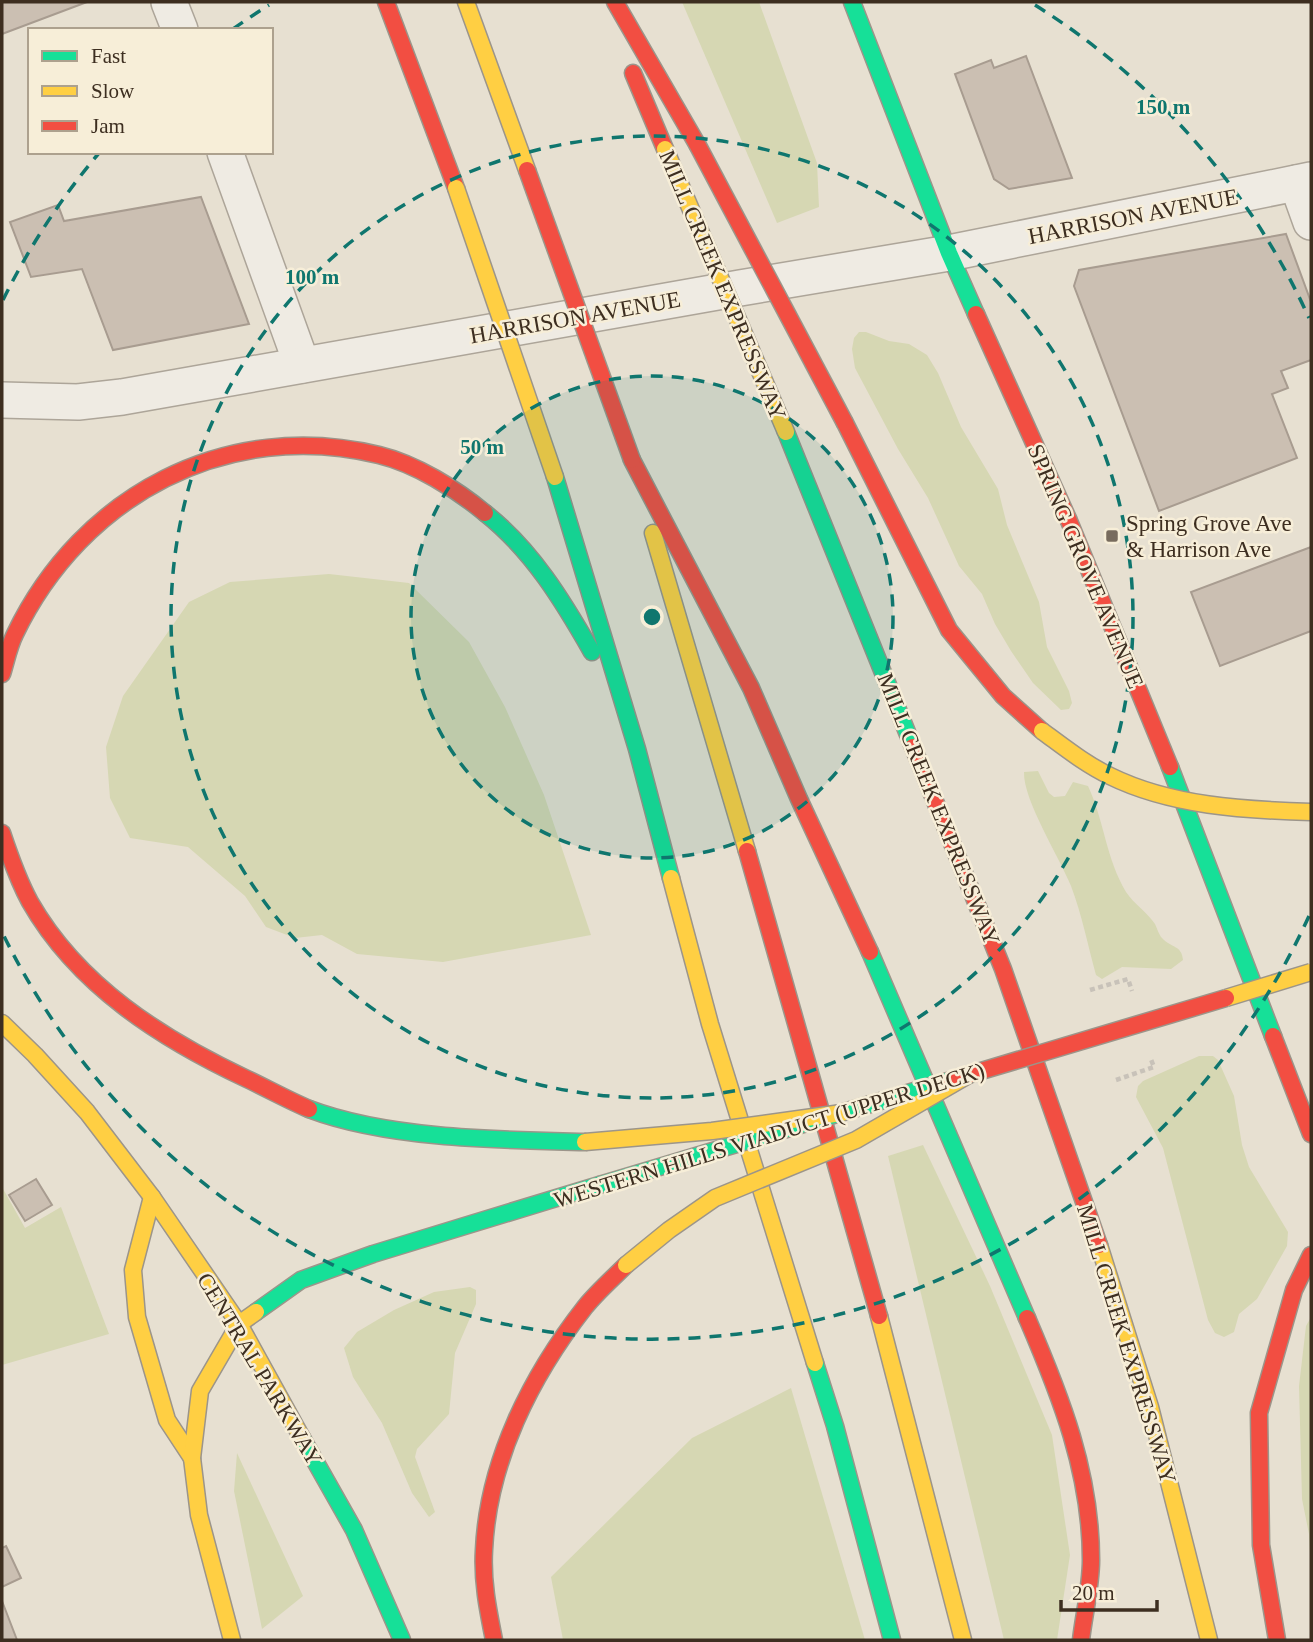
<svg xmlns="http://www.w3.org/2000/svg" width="1313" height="1642" viewBox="0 0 1313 1642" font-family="'Times New Roman',serif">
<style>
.green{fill:#d6d7b3}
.building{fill:#cbbfb2;stroke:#a89c90;stroke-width:2}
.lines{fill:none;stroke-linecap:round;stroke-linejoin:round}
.street-casing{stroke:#ada599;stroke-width:38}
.fast-casing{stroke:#9c958a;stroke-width:19}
.slow-casing{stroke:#9c958a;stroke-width:19}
.jam-casing{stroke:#9c958a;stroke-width:19}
.path{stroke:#c8c2b9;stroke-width:4.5;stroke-dasharray:5 3.5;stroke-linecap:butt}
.street{stroke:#efebe3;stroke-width:35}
.fast{stroke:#16e098;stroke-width:16}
.slow{stroke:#ffcf43;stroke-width:16}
.jam{stroke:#f24e42;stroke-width:16}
.fast-bridge-casing{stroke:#9c958a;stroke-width:19;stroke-linecap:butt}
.slow-bridge-casing{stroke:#9c958a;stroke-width:19;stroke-linecap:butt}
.jam-bridge-casing{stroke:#9c958a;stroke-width:19;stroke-linecap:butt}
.fast-bridge{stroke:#16e098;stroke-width:16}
.slow-bridge{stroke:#ffcf43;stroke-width:16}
.jam-bridge{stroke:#f24e42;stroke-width:16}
.ring{fill:none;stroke:#0f766e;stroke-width:3.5;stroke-dasharray:12 9}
.poi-dot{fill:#786c5e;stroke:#f7eed8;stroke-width:2.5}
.labels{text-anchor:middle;stroke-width:5;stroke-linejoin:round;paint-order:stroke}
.street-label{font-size:23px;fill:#3d2e20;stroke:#f7eed8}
.poi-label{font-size:23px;fill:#3d2e20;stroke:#f7eed8;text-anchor:start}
.centre{fill:#0f766e;stroke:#f7eed8;stroke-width:3.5}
.ring-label{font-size:21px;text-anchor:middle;font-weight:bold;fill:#0f766e;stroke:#f7eed8;stroke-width:5;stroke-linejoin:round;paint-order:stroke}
</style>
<rect width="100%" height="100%" fill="#e7e0d1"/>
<g class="green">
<polygon points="682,2 759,2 817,163 819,207 777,223"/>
<polygon points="859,332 866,332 889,341 909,344 927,355 938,373 961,427 998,489 1007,525 1039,602 1047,647 1069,691 1072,703 1069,709 1061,710 1033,683 1011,651 995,624 982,594 959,566 928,498 898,449 855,368 852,349 854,338"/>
<polygon points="329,574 409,583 469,642 505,707 544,795 591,935 443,962 357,954 322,935 295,938 266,927 245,896 188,847 130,838 110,798 106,747 123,696 189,602 230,582"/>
<path d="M1038 771 1049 793 1054 797 1065 796 1073 782 1088 786C1104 820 1106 859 1126 892 1134 904 1147 912 1155 924 1157 928 1159 935 1162 938 1171 948 1182 945 1183 960L1171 969 1122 967 1102 979 1096 975C1088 946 1082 915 1071 886 1059 856 1023 800 1024 772Z"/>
<polygon points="1199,1056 1213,1056 1218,1060 1234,1096 1242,1145 1249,1167 1288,1232 1287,1246 1257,1299 1239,1314 1234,1332 1224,1337 1215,1333 1208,1320 1163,1148 1136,1097 1138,1086 1143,1081"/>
<polygon points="923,1145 990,1286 1052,1435 1070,1555 1057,1640 1004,1640 888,1156"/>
<polygon points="2,1187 25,1228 61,1207 109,1334 2,1365"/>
<polygon points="470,1287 476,1290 476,1304 455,1353 449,1414 417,1449 415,1457 435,1512 429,1517 412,1493 382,1423 353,1377 344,1348 357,1332 394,1310 434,1292"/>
<polygon points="1311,1317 1311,1570 1309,1534 1302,1499 1299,1386 1306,1326"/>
<polygon points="791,1388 865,1640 563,1640 551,1577 692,1438"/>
<polygon points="237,1453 303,1596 262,1629 234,1491"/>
</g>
<g class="building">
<polygon points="2,2 87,2 2,34"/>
<polygon points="1026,56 1072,178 1009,189 994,179 955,74 991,60 994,68"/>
<polygon points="201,197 249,324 113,350 82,269 31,277 10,222 58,205 64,221"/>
<polygon points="1286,234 1311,302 1311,360 1281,371 1288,388 1272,394 1297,458 1159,511 1074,286 1079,270"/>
<polygon points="1311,547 1311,631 1220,666 1191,592"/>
<polygon points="36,1179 52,1205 25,1221 9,1195"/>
<polygon points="6,1546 21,1578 2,1587 2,1548"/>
<polygon points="2,1601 17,1640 2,1640"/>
</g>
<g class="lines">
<g class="street-casing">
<g id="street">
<polyline points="169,2 180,30"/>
<polyline points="225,152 302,365"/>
<polyline points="1297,183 1311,222"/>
<polyline points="2,400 78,402 122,397 740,288 949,253 1311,180"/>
</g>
</g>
<g class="fast-casing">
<g id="fast">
<polyline points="852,2 949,253 976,314"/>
<polyline points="786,432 913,747"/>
<polyline points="555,477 637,749 671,878"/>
<path d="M485 513C532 550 563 601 592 652"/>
<polyline points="1170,767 1273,1036"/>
<polyline points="870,952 1027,1318"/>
<path d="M309 1109C388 1139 501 1140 585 1142"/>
<polyline points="256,1312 301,1280 373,1254 599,1185"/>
<polyline points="815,1363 835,1426 892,1640"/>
<polyline points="302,1438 354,1530 402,1640"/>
</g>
</g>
<g class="slow-casing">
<g id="slow">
<polyline points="466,2 527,170"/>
<polyline points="653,533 747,851"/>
<polyline points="671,878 710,1024 815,1363"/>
<polyline points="2,1023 35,1055 87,1112 152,1197 239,1324 302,1438"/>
<polyline points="152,1197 133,1270 137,1317 167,1420 192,1458"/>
<polyline points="1099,1245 1150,1407 1209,1640"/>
<polyline points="879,1316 963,1640"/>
<polyline points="232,1640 199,1515 192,1458 200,1391 239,1324 256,1312"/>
</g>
</g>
<g class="jam-casing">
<g id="jam">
<polyline points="386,2 456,188"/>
<polyline points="615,2 697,144"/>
<polyline points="633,73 665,149"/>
<polyline points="976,314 1069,521 1170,767"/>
<polyline points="845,423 949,630 1003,696 1042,731"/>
<polyline points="632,460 751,688 799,799 870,952"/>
<path d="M2 674C6 661 9 646 15 634 82 495 227 418 379 455 416 464 456 489 485 513"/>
<polyline points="913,747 1003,969 1099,1245"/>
<path d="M2 833C10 857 18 880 30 902 78 986 162 1039 247 1079 268 1089 288 1100 309 1109"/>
<polyline points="747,851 879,1316"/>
<polyline points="1273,1036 1311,1134"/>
<path d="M1027 1318C1061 1397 1091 1473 1091 1560 1091 1586 1084 1614 1081 1640"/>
<path d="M494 1640C488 1610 482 1581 484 1550 488 1461 531 1376 585 1307 597 1292 612 1279 626 1265"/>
<polyline points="1277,1640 1261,1545 1259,1413 1294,1290 1311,1255"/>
</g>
</g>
<g class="path">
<polyline points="1090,990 1128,979 1132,991"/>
<polyline points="1116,1080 1154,1067 1150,1057"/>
</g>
<use href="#street" class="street"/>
<use href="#fast" class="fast"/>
<use href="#slow" class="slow"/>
<use href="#jam" class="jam"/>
<g class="fast-bridge-casing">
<polyline id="fast-bridge" points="599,1185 951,1080"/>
</g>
<g class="slow-bridge-casing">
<g id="slow-bridge">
<polyline points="665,149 786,432"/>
<polyline points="456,188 555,477"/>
<path d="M1042 731C1064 747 1085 764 1110 776 1171 806 1244 810 1311 812"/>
<polyline points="1226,998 1311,972"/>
<polyline points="585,1142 712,1131 842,1113"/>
<polyline points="626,1265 669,1230 715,1198 856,1140 970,1074"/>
</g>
</g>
<g class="jam-bridge-casing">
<g id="jam-bridge">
<polyline points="697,144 845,423"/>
<polyline points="527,170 632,460"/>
<polyline points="951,1080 1226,998"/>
</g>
</g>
<use href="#fast-bridge" class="fast-bridge"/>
<use href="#slow-bridge" class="slow-bridge"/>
<use href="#jam-bridge" class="jam-bridge"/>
</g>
<circle cx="652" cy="617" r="241" fill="#0f766e" fill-opacity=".12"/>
<g class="ring">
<circle cx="652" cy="617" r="241"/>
<circle cx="652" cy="617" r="481"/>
<path d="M1309 916A722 722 0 0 1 3 934M3 300A722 722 0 0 1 99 153M233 29A722 722 0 0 1 269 5M1035 5A722 722 0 0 1 1309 318"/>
</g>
<rect class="poi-dot" x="1105" y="529" width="14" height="14" rx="3.5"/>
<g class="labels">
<g class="street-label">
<text transform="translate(1133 216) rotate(-11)" y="8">HARRISON AVENUE</text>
<text transform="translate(723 285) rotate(67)" y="8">MILL CREEK EXPRESSWAY</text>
<text transform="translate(575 317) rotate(-10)" y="8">HARRISON AVENUE</text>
<text transform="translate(1086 566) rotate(67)" y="8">SPRING GROVE AVENUE</text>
<text transform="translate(939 809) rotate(68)" y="8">MILL CREEK EXPRESSWAY</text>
<text transform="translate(769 1135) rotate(-17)" y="8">WESTERN HILLS VIADUCT (UPPER DECK)</text>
<text transform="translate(1127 1344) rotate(73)" y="8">MILL CREEK EXPRESSWAY</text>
<text transform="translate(260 1369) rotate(59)" y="8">CENTRAL PARKWAY</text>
</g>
<g class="poi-label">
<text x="1126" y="531">Spring Grove Ave<tspan x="1126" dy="26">&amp; Harrison Ave</tspan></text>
</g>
</g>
<circle cx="652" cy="617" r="10" class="centre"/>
<g class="ring-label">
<text x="1163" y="114">150 m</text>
<text x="312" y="284">100 m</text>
<text x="482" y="454">50 m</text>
</g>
<rect width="1313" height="1642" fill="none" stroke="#3d2e20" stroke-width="7"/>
<rect x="28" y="28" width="245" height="126" fill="#f7eed8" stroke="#ada18e" stroke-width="2"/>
<rect x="42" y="51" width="35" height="10" fill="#16e098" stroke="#ada18e" stroke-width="2"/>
<text x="91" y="63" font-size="21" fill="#3d2e20">Fast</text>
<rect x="42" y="86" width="35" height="10" fill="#ffcf43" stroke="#ada18e" stroke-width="2"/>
<text x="91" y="98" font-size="21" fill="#3d2e20">Slow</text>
<rect x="42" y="121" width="35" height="10" fill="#f24e42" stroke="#ada18e" stroke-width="2"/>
<text x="91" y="133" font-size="21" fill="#3d2e20">Jam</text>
<path d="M1061 1600v10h96v-10" fill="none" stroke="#3d2e20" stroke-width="3.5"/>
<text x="1072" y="1600" font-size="21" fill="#3d2e20" stroke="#f7eed8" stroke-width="5" paint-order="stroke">20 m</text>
</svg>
